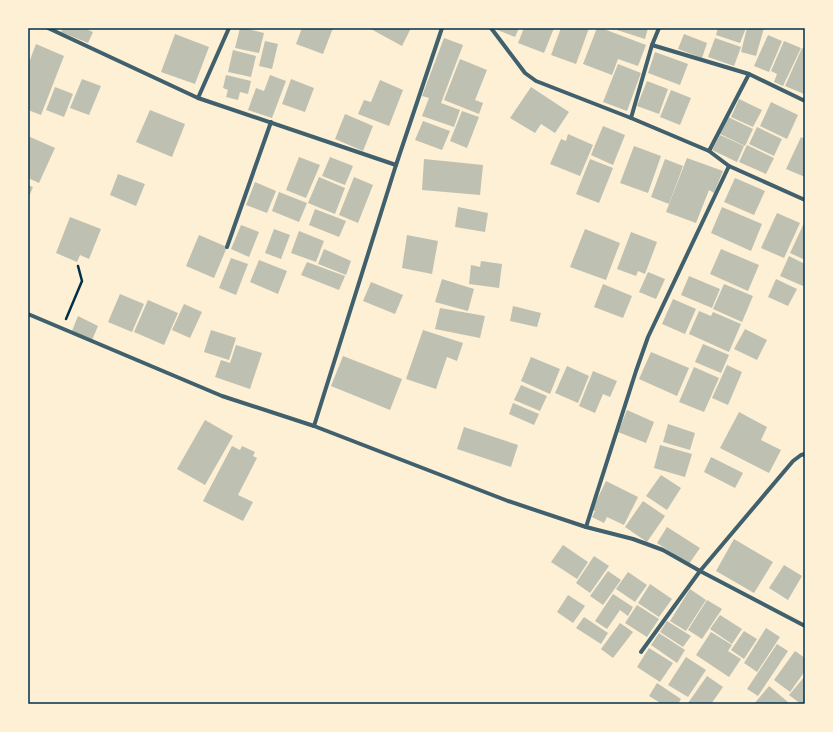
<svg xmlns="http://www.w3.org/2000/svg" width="833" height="732" viewBox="0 0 833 732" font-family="'Open Sans',sans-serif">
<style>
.building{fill:#bec0b2}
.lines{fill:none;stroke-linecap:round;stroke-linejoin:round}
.path{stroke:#003049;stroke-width:2.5}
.minor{stroke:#3f606c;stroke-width:4}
.neatline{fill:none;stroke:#003049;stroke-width:1.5}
</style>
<rect width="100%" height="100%" fill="#fdf0d5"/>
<g class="building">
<polygon points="63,28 86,28 86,29 93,32 88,43 61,32"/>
<polygon points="240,28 243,28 264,33 259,53 235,48"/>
<polygon points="302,28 333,28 323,54 296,44"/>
<polygon points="369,28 411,28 402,46"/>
<polygon points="495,28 519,28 515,37 495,29"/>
<polygon points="524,28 554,28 544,53 518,43"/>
<polygon points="561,28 589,28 576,64 551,55"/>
<polygon points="597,28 601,28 646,45 638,66 618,59 612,75 583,64"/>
<polygon points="618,28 648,28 645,39 617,30"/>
<polygon points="718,28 746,28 740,43 716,35"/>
<polygon points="747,28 764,28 756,56 741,52"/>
<polygon points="175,34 209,47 195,84 161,72"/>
<polygon points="684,34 707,43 702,58 678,49"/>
<polygon points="768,35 782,41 769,72 754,66"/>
<polygon points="444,38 463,45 441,103 460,110 454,127 422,116 429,98 422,96"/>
<polygon points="715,38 741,47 734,66 708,57"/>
<polygon points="265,41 278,44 272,69 259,66"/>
<polygon points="784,41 801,48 783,86 774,82 777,74 771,71"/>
<polygon points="36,44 64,56 41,115 28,110 28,65"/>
<polygon points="802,48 805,49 804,94 785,86"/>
<polygon points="233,50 256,56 251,77 228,72"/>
<polygon points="655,52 688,64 680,85 648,73"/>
<polygon points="460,59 487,70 475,100 483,103 479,114 444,100"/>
<polygon points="618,64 641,73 627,111 603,102"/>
<polygon points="226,75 251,81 248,94 240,92 238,100 226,97 228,90 223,88"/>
<polygon points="270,75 286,81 272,118 248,110 256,88 264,91"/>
<polygon points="82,79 101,86 89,115 70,108"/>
<polygon points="291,79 314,88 305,112 282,104"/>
<polygon points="380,80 403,90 389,126 358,114 364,100 371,102"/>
<polygon points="647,81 668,89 659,114 637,106"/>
<polygon points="55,87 73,94 64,117 46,110"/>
<polygon points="531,87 569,112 555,133 541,124 535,133 510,118"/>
<polygon points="671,90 691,98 680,125 660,117"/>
<polygon points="739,99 762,110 753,127 731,117"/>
<polygon points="771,102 798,115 787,139 760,126"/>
<polygon points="150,110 185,124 172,157 136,142"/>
<polygon points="462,111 479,117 467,148 450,141"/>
<polygon points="345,114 373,126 363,151 335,139"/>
<polygon points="728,117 753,129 745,146 720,134"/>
<polygon points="423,121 450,131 442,150 415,140"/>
<polygon points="603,126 625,135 613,165 591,155"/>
<polygon points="757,127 782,139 774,156 749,144"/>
<polygon points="568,134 593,145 580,176 550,164 561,139 566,141"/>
<polygon points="720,135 744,146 737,162 712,150"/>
<polygon points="28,136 55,148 39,183 28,178"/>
<polygon points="801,137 805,139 805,177 786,169"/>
<polygon points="747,145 774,158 766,174 739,162"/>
<polygon points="634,146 661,156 648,193 620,183"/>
<polygon points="299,157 320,165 306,198 286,190"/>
<polygon points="330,157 353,166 345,185 322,176"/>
<polygon points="687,158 723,171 714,193 709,190 696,223 666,212"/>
<polygon points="424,159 483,165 480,195 422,190"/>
<polygon points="590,159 613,168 599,203 576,194"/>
<polygon points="665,159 683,166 669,204 651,197"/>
<polygon points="118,174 145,184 136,206 110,195"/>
<polygon points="319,177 345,188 335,214 308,203"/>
<polygon points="354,177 373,185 358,223 339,215"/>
<polygon points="735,178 765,191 754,215 724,202"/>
<polygon points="255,182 276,191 267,213 246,205"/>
<polygon points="28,185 33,187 28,199"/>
<polygon points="279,192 307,203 299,222 272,211"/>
<polygon points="458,207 488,213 485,232 455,227"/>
<polygon points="722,207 762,224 751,251 711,233"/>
<polygon points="315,209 346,221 339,237 309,225"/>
<polygon points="777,213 800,223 784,258 761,248"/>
<polygon points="70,217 101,229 89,259 80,255 77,262 56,253"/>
<polygon points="805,221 805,260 790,253"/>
<polygon points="241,225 259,232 249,257 231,249"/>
<polygon points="274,229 290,235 281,259 265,253"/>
<polygon points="585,229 620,243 606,280 570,267"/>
<polygon points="299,231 324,241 316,262 291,253"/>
<polygon points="631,232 657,242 645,274 638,271 636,276 617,269"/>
<polygon points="199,235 227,247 214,278 186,266"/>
<polygon points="407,235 438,241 432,274 402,268"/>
<polygon points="324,249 351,261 346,275 318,264"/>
<polygon points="721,249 759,265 748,291 710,274"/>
<polygon points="789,256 805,264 805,282 803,286 780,276"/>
<polygon points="231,258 248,264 236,295 219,288"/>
<polygon points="259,260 287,271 278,294 250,282"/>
<polygon points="481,261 502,264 499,288 469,284 471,265 480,267"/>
<polygon points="307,262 345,276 339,290 301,275"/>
<polygon points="648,272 665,279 656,299 639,292"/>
<polygon points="689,276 720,289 712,308 681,295"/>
<polygon points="442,279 474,289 468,311 435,302"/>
<polygon points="776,279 797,289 788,306 768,297"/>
<polygon points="371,282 403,295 395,314 363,301"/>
<polygon points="603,284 632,296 623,318 594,307"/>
<polygon points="724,284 753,296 742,322 713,309"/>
<polygon points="120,294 144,304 132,332 108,322"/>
<polygon points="673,299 696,309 685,334 662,324"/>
<polygon points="148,300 178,313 164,345 134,332"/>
<polygon points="184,304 202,312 190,338 172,330"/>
<polygon points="513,306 541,313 537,327 510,321"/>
<polygon points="440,308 485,316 480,338 435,329"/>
<polygon points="699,311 711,316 713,312 741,324 729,352 689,334"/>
<polygon points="78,316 98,326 92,340 72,331"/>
<polygon points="745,329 767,340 757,360 734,349"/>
<polygon points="211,330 236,338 229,360 204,352"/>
<polygon points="423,330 463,343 457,361 447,357 436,389 406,379"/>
<polygon points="703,344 729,355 721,373 695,362"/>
<polygon points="236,345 262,353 250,389 215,377 221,360 230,363"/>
<polygon points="651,352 689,368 677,396 639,379"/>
<polygon points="343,356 402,379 390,410 331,386"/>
<polygon points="531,357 560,369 550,394 521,381"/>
<polygon points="727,365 742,372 728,405 712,398"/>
<polygon points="567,366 589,376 578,403 555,393"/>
<polygon points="694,367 719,378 704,412 679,402"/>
<polygon points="593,371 617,381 610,397 603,394 595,413 579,406"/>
<polygon points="521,385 547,396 540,411 514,400"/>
<polygon points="513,403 539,414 534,425 509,414"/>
<polygon points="627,410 654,422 646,443 618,432"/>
<polygon points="739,412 767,427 761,440 781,450 769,473 720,448"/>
<polygon points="205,420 233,436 205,485 177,469"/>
<polygon points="668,424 695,433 690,450 663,442"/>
<polygon points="464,427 518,445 511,467 457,449"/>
<polygon points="660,445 692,454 685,477 654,468"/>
<polygon points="232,446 240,450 242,446 255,452 253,456 257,458 238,495 253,502 243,521 203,501"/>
<polygon points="711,457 743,473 735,488 704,472"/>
<polygon points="661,475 681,488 667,510 646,496"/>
<polygon points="606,481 638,497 624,525 607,517 604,523 592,517 595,511 592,510"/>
<polygon points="643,501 665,516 647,542 625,527"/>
<polygon points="667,527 700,548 689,564 657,543"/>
<polygon points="734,539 773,562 754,593 716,571"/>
<polygon points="563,545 588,562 577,579 551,562"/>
<polygon points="594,556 609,566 590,593 576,583"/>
<polygon points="784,565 802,576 788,600 769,588"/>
<polygon points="608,571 621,580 603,605 590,596"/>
<polygon points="628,572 647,585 635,602 616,589"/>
<polygon points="650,584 672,599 659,617 638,603"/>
<polygon points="690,589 706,600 686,631 670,621"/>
<polygon points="613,594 633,607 628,616 620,610 607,629 595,621"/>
<polygon points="568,595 585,606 573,623 557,612"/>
<polygon points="707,600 722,609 702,639 688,630"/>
<polygon points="637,605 659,619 647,637 625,623"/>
<polygon points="720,615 742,629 732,644 710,629"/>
<polygon points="584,617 608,633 601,644 576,628"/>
<polygon points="667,621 691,636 683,647 660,632"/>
<polygon points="620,623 633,632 613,658 601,649"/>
<polygon points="766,628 780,637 757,672 744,663"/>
<polygon points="744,631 757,639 744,659 731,650"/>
<polygon points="711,632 732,645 728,651 741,659 729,677 696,655"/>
<polygon points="659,633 685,650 677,663 651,645"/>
<polygon points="777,644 788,651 758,696 747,689"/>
<polygon points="649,648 673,663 660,682 637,667"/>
<polygon points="795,651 805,658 805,671 790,692 774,680"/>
<polygon points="686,657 706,670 688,697 668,685"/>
<polygon points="707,676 723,687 711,704 689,704 688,703"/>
<polygon points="805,676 805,702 803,704 801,704 789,695"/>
<polygon points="657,683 681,699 678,704 662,704 649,696"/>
<polygon points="769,686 788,702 786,704 754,704"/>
</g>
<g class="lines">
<polyline class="path" points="66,319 82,281 78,266"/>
<g class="minor">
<polyline points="48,28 198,98 396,165 314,426"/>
<polyline points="491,28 525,73 536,81 631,118 709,151 729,166 805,200"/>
<polyline points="652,45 749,74 805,101"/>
<polyline points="198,98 229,28"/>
<polyline points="631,118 652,45 659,28"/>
<polyline points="709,151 749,74"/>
<polyline points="396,165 442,28"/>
<polyline points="227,247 271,122"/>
<polyline points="28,314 222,396 314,426 508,501 586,527 633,539 663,550 700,571 805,626"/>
<polyline points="586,527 636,371 648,337 729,166"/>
<polyline points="641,652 700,571 793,461 801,455 805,454"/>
</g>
</g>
<rect width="833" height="732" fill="none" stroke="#fdf0d5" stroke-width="58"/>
<rect x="29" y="29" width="775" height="674" class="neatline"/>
</svg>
